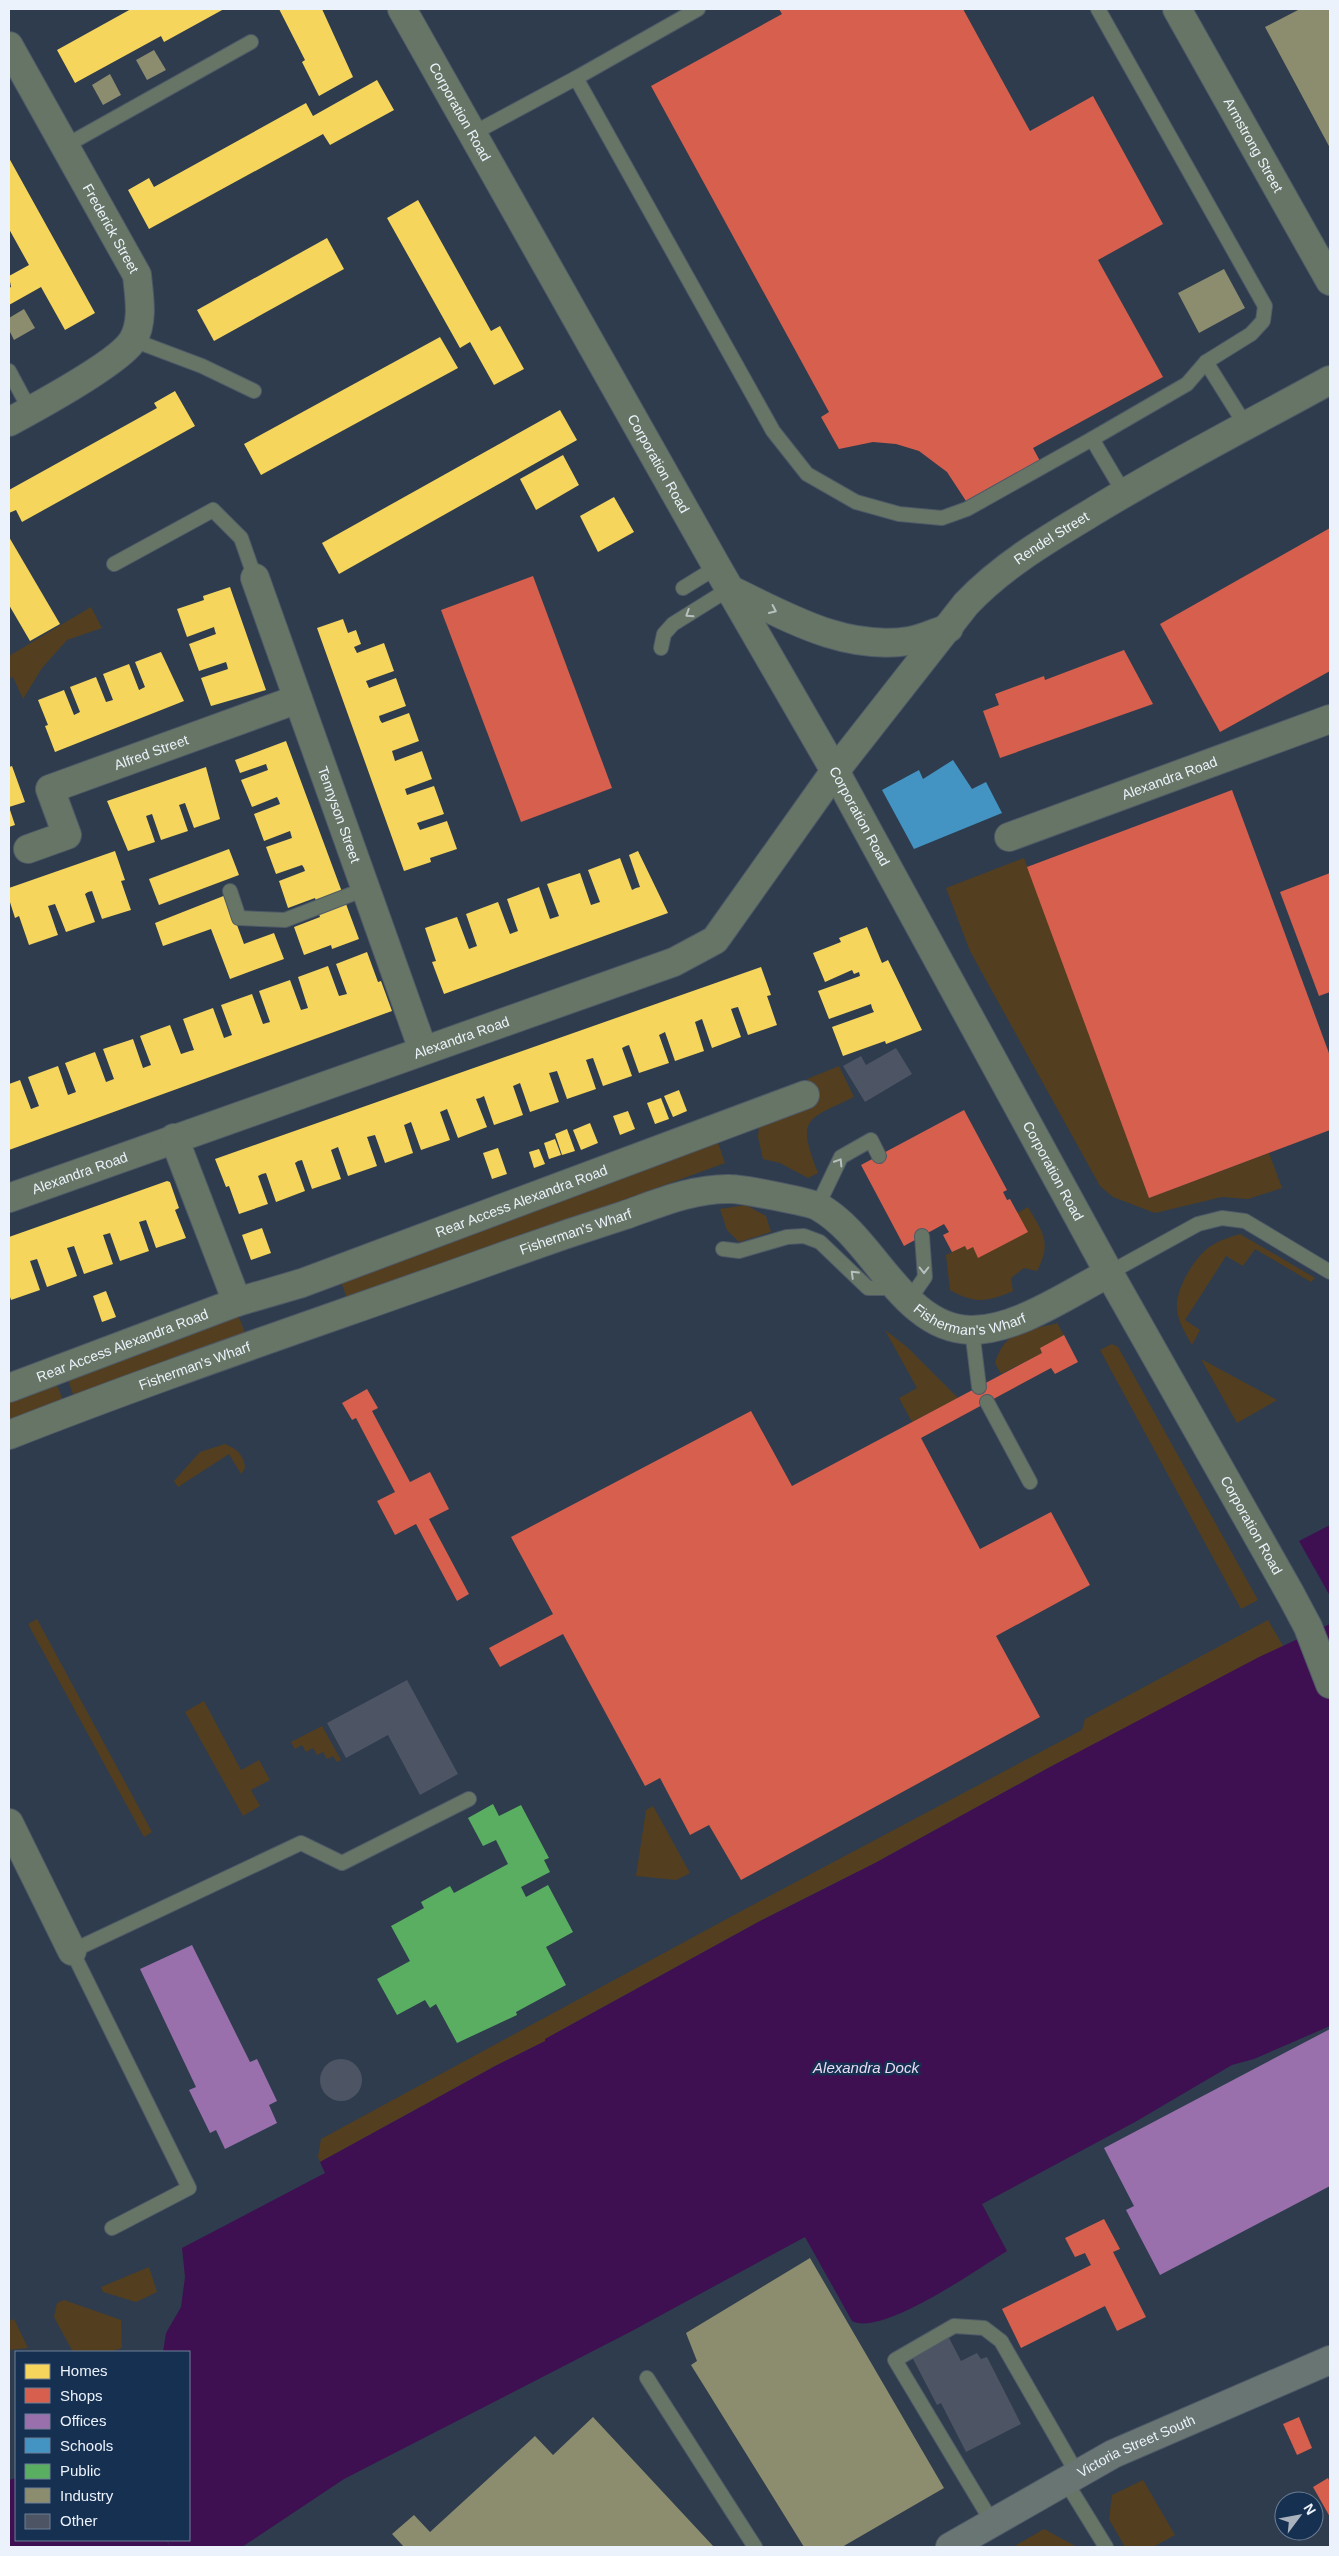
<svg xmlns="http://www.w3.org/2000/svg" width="1339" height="2556" viewBox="0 0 1339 2556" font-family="Helvetica,sans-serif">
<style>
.green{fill:#533f1f}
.water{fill:#3e1052}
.homes{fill:#f6d55c}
.shops{fill:#d6604d}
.offices{fill:#9970ab}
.schools{fill:#4393c3}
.public{fill:#5aae61}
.industry{fill:#8c8c6e}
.building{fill:#4d5464}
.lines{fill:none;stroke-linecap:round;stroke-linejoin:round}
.lane-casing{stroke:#4f5a67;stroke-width:16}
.street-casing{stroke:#4f5a67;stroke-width:30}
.highway-casing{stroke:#4f5a67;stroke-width:30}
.lane{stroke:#677566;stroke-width:14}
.street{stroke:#677566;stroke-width:28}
.highway{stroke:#687573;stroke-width:28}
.oneway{stroke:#b7c0bf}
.labels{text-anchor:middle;stroke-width:5;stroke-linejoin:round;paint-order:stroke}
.street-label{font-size:14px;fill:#ecf2fb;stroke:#163051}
.water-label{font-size:15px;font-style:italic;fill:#ebdbf2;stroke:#163051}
</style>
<rect width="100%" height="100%" fill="#2e3c4e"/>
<g class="green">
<polygon points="91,607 102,628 67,640 42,668 23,699 13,677 9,678 9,656"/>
<polygon points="1024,858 1149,1198 1269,1153 1282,1188 1248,1199 1222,1197 1155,1213 1113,1197 1100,1186 970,951 946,888"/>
<path d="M839 1066 854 1097C804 1121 797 1118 818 1173L808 1178 780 1163 763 1159 758 1137 759 1126 815 1103 807 1079Z"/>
<polygon points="717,1140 725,1163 348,1301 339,1276"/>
<polygon points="746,1205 766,1216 771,1232 739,1242 727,1230 720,1209"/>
<path d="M1028 1207C1043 1233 1052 1242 1037 1271L1024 1268 1011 1278 1013 1291C988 1302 974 1304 950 1290L946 1255 965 1246 973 1247 978 1257 1027 1231 1017 1213Z"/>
<path d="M1240 1234 1315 1278 1311 1282 1255 1249 1243 1266 1226 1256 1185 1320 1200 1330 1192 1345C1186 1334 1178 1322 1177 1309 1175 1290 1193 1260 1208 1248 1218 1241 1229 1237 1240 1234Z"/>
<polygon points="237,1312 247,1338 75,1400 66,1374"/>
<path d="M1057 1323 1064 1335 1040 1348 1042 1353 1001 1374 995 1363C1006 1328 1026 1332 1057 1323Z"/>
<polygon points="885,1330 907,1347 958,1398 912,1422 899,1398 917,1388"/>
<polygon points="1112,1344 1118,1347 1258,1600 1241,1609 1100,1350"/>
<polygon points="1201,1359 1277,1400 1237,1423"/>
<polygon points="54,1377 64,1403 9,1424 9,1394"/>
<path d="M225 1444C237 1449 244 1455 245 1468L241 1474 229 1454 178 1487 174 1481 200 1452Z"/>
<polygon points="37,1619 152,1832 144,1837 28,1624"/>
<polygon points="1268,1620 1283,1646 1050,1767 875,1863 760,1921 545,2039 546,2041 497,2065 320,2162 318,2157 321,2139 734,1915 1082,1730 1085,1719"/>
<polygon points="204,1701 241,1770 259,1760 270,1780 251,1790 260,1806 243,1816 185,1712"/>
<polygon points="322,1726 341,1760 337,1762 333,1756 327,1759 323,1752 317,1755 313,1748 306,1752 302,1745 295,1749 291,1742"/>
<polygon points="653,1806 690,1873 676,1880 636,1876 646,1810"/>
<polygon points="149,2267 157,2292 136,2302 103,2292 101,2287"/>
<polygon points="64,2300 121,2320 122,2348 110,2352 73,2352 54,2317 57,2303"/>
<polygon points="14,2319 28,2348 9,2350 9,2321"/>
<polygon points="1143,2480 1175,2535 1153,2547 1125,2547 1109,2519 1112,2495"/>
<polygon points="1044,2529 1077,2547 1013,2547"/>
</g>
<g class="water">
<polygon points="1330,1525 1330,1596 1299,1541"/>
<path d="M1330 1624V2026L1254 2059 1232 2065 1135 2122 982 2204 1007 2251C979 2268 882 2337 852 2321L805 2237 630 2332 344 2479 242 2547H171L167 2540H189V2352H163L166 2333 181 2307 185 2277 182 2248 325 2173 320 2162 497 2065 545 2041V2039L760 1921 875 1863 1050 1767 1259 1657Z"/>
<polygon points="16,2478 16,2540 166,2540 171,2547 9,2547 9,2480"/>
</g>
<g class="homes">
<polygon points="131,9 224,9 164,42 161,36 75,83 57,50"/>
<polygon points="279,9 322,9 353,77 319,96 302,62 305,60"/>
<polygon points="377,80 394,110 330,145 323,134 149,229 128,190 149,178 154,187 306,103 313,116"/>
<polygon points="9,158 95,313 65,330 41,287 9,305 9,288 11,287 9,276 29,265 9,229"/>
<polygon points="418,200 491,331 500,326 524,369 494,385 470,342 460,348 387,218"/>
<polygon points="327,238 344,269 214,341 197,310"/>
<polygon points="440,337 458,368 261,475 244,444"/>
<polygon points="175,391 195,426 22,522 16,510 9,513 9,490 157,408 154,403"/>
<polygon points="560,410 577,440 339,574 322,543"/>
<polygon points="563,455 579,485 536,510 520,479"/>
<polygon points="614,497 634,532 598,552 580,516"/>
<polygon points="9,537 60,624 30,641 9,605"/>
<polygon points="230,587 266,690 211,706 201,678 228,669 227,665 226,662 199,671 189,644 216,634 215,631 214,627 187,637 177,609 204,600 203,596"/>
<polygon points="343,619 348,633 356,630 361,644 354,647 357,653 384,643 394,671 366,681 369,688 396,678 406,706 379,716 380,720 382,723 409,713 419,741 392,751 395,761 422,751 432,779 405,789 407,795 434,786 444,814 417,823 420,830 447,821 457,849 430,858 431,862 404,871 317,628"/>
<polygon points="161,652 184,701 55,752 45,726 48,725 38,700 64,690 74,715 80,712 70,687 96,677 106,702 113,700 103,674 129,664 139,690 145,687 135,662"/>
<polygon points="286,741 342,892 316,901 315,898 288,908 279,881 305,871 304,868 302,865 276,874 266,847 292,838 290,831 264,841 254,814 280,804 279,801 277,797 252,807 241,780 268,770 266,764 240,773 235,760"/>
<polygon points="12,766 25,802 9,807 15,825 9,827 9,767"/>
<polygon points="206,767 220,819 194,828 185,803 179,805 188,831 161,840 152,814 146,816 155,842 128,851 107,801"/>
<polygon points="229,849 239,875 159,905 149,879"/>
<polygon points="115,851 125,880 121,881 131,910 102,919 92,891 88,892 85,894 95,922 66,932 55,904 48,906 58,935 29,945 19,916 15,918 9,899 9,888"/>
<polygon points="638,851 668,913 444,994 432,962 436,961 425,928 457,917 469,949 477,946 466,914 498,902 510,934 518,931 507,899 539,887 550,919 559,916 547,884 580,873 591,905 600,902 588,870 620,858 632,890 636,888 640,887 629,855"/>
<polygon points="226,895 244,944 274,933 284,959 230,979 211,929 163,946 155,923"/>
<polygon points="346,904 359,939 332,949 331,945 304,955 294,927 320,917 319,914"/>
<polygon points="867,927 882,963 888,960 922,1030 886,1044 885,1041 843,1056 832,1027 874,1012 872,1008 871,1004 829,1019 818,991 860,976 859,972 854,974 852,970 825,982 813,953 841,942 839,938"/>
<polygon points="367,952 378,982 381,981 392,1011 9,1150 9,1084 20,1080 31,1109 39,1106 28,1077 58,1066 68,1095 76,1092 65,1063 95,1052 106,1082 114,1079 103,1049 133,1039 143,1068 151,1065 140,1036 170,1025 181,1054 190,1051 194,1050 183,1019 213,1008 224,1038 232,1035 221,1005 252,994 263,1024 270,1022 259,991 290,980 301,1010 308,1008 298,977 328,966 339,996 347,994 336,964"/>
<polygon points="761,967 771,995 767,996 777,1025 748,1035 738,1007 734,1008 731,1009 741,1037 712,1048 702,1019 695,1022 704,1051 675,1061 665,1032 659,1035 669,1063 639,1073 629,1045 626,1046 622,1048 632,1076 603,1086 593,1058 589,1059 586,1060 596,1089 567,1099 557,1071 549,1073 559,1102 530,1112 520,1083 513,1086 523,1115 494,1125 484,1096 480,1098 476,1099 487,1127 458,1138 447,1109 440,1112 450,1140 421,1150 411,1122 404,1125 413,1153 385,1163 375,1135 367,1137 377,1166 348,1176 338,1147 331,1150 341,1179 312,1189 302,1160 298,1161 295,1163 305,1191 276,1202 266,1173 262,1174 258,1176 268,1204 239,1214 229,1186 226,1187 215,1159"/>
<polygon points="679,1090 687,1111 673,1117 664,1096"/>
<polygon points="661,1098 669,1119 655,1124 647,1103"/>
<polygon points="628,1111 635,1129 620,1135 613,1116"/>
<polygon points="590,1123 598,1143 581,1150 573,1130"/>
<polygon points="567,1129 575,1151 562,1155 555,1134"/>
<polygon points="555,1139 561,1155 549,1159 544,1143"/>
<polygon points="498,1148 507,1174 492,1179 483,1153"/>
<polygon points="539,1149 545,1164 534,1168 529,1152"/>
<polygon points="167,1181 170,1182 179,1208 175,1210 186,1238 156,1248 146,1220 139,1222 149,1251 120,1261 110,1233 103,1235 113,1264 84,1274 74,1246 67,1248 77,1276 47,1287 37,1259 30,1261 40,1290 11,1300 9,1294 9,1237"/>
<polygon points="262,1228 271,1253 251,1260 242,1235"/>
<polygon points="106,1291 116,1317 102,1322 93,1296"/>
</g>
<g class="shops">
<polygon points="779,9 963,9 1030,131 1093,96 1163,224 1098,260 1163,377 1033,448 1040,461 966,501 947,472 919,451 896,444 873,442 839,449 821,417 829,412 651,86 782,14"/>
<polygon points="1330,528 1330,671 1220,732 1160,624"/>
<polygon points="533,576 612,788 521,822 441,610"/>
<polygon points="1124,650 1153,704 1000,758 983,711 999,705 995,694 1044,676 1045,680"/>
<polygon points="1232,790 1330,1056 1330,1130 1149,1198 1027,867"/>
<polygon points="1330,873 1330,992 1319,996 1280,892"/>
<polygon points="964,1110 1007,1190 1003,1192 1007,1200 1010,1199 1028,1232 978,1258 973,1247 967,1250 965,1246 952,1252 943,1235 949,1232 944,1224 904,1246 861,1165"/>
<polygon points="1064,1335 1078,1362 1055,1374 1051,1368 921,1438 980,1549 1051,1512 1090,1585 996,1636 1040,1717 741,1880 709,1825 690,1835 660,1778 645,1786 563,1634 500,1667 489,1648 553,1614 511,1537 751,1411 792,1486 1042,1353 1040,1348"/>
<polygon points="367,1389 378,1408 372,1411 410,1482 430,1472 449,1509 429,1519 469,1594 457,1601 416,1524 395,1535 377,1501 395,1492 356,1418 352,1420 342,1403"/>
<polygon points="1104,2219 1120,2249 1113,2252 1146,2317 1117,2331 1105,2306 1021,2348 1002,2309 1091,2265 1085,2253 1075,2257 1065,2238"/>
<polygon points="1299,2417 1312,2448 1297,2455 1283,2424"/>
<polygon points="1328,2478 1330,2482 1330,2517 1313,2487"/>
</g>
<g class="offices">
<polygon points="192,1945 250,2062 257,2059 277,2101 269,2105 277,2123 225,2149 216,2130 210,2133 189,2090 196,2087 140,1969"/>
<polygon points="1330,2029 1330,2186 1160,2275 1126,2210 1134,2206 1104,2148"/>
</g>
<polygon class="schools" points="953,760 972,789 986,782 1002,813 914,849 882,790 919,770 923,779"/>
<polygon class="public" points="493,1804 499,1816 521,1805 549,1858 544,1860 550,1872 521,1887 526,1897 548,1885 573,1932 546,1947 566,1985 516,2012 517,2015 457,2043 436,2004 430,2008 425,2000 397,2015 377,1979 410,1961 391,1926 424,1908 421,1902 450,1886 454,1893 508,1864 496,1840 483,1846 468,1818"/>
<g class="industry">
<polygon points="1300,9 1330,9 1330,148 1265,27"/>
<polygon points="154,50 166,70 147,80 136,60"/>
<polygon points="110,74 121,95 103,105 92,85"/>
<polygon points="1224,269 1245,308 1199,333 1178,293"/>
<polygon points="24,309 35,328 14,340 9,330 9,318"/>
<polygon points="810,2258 944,2488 842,2547 804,2547 691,2365 697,2361 686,2333"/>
<polygon points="593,2417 714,2547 404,2547 392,2534 414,2515 430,2532 535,2436 553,2455"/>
</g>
<g class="building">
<polygon points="896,1048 912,1074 865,1102 843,1066 861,1056 866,1065"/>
<polygon points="407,1680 458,1774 420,1795 388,1735 346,1758 327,1723"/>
<circle cx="341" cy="2080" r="21"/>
<polygon points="948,2336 961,2361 977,2353 981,2359 987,2357 1021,2424 966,2452 941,2403 937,2405 911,2355"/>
</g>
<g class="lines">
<g class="lane-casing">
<g id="lane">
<polyline points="698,9 576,78 773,431 807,474 856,502 899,514 942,518 967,509 1092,439"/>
<polyline points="1098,9 1265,306 1263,321 1251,334 1206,362 1187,384 1092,439 1124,493"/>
<polyline points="472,134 576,78"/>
<polyline points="65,146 251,42"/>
<polyline points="133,340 202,366 254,391"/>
<polyline points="1206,362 1246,426"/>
<polyline points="9,371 30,410"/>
<polyline points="114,564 213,510 241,538 255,578"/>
<polyline points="683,588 717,567"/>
<polyline points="661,648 664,634 673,624 729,589"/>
<polyline points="230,891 239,918 285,920 365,889"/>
<polyline points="818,1205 841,1157 871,1140 879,1156"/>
<polyline points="723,1249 739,1251 787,1237 804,1236 820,1242 868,1288 896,1288"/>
<polyline points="1109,1273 1198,1224 1222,1218 1245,1221 1330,1272"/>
<polyline points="909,1300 925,1277 922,1236"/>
<polyline points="972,1330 979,1387"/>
<polyline points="987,1402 1030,1482"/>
<polyline points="112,2228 189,2188 72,1951 301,1843 342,1863 469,1799"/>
<polyline points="647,2378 755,2547"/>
<polyline points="1066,2482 1106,2547"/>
<polyline points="992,2522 895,2360 954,2326 984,2328 1001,2341 1078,2475"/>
</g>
</g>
<g class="street-casing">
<g id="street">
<path id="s1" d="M402 9 717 567 835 771 1109 1273 1291 1595 1308 1627 1330 1684"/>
<path id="s2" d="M1177 9 1330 281"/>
<path id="s3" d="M9 46 137 275C139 296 144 321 133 340 120 362 35 408 9 422"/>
<path id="s4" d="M255 578 423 1050"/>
<path d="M729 589C786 616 843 651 909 641 923 639 936 632 949 628"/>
<path id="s5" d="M1009 837 1330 719"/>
<path id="s6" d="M28 849 67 835 50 789 298 699"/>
<path id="s7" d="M9 1198 674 962 715 940 835 771 966 604C1002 566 1046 540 1091 513 1169 465 1250 424 1330 380"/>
<path id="s8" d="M237 1302 302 1283 805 1095"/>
<path id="s9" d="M9 1388 237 1302 174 1138"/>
<path id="s10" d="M9 1435C169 1372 332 1318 493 1260 537 1244 581 1229 625 1215 659 1203 694 1188 731 1189 741 1189 811 1202 819 1207 874 1238 902 1328 970 1330 1016 1331 1070 1293 1109 1273"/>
<polyline points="9,1823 72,1951"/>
</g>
</g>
<g class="highway-casing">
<g id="highway">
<path id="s11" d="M950 2547 1113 2454 1330 2360"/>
</g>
</g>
<use href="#lane" class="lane"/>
<use href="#street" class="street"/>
<use href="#highway" class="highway"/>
</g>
<defs><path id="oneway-chevron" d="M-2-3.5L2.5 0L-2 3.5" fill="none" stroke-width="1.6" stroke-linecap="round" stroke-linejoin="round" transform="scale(1.25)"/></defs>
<g class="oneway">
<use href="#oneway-chevron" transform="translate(773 610) rotate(25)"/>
<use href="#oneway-chevron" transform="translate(689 614) rotate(147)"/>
<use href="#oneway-chevron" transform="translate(839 1162) rotate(-58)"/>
<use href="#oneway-chevron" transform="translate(924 1270) rotate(90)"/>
<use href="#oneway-chevron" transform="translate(854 1274) rotate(-136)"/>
</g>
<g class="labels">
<g class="street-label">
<text dy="5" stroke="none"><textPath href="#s1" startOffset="118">Corporation Road</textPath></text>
<text dy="5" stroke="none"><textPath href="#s2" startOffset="156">Armstrong Street</textPath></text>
<text dy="5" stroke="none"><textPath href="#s3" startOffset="209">Frederick Street</textPath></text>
<text dy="5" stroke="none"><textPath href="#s1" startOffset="522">Corporation Road</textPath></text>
<text dy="5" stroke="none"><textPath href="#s7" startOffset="1280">Rendel Street</textPath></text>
<text dy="5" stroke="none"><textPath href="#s6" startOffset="198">Alfred Street</textPath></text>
<text dy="5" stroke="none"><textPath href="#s5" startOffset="171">Alexandra Road</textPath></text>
<text dy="5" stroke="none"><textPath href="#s4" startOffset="251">Tennyson Street</textPath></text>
<text dy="5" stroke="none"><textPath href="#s1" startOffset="928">Corporation Road</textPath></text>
<text dy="5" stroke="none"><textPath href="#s7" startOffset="480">Alexandra Road</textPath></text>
<text dy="5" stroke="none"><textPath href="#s1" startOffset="1332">Corporation Road</textPath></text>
<text dy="5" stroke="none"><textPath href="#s7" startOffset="75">Alexandra Road</textPath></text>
<text dy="5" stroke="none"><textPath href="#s8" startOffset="302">Rear Access Alexandra Road</textPath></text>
<text dy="5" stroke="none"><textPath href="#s10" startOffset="602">Fisherman's Wharf</textPath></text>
<text dy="5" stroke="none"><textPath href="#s10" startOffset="1052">Fisherman's Wharf</textPath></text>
<text dy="5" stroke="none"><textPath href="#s9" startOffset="121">Rear Access Alexandra Road</textPath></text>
<text dy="5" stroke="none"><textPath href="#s10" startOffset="198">Fisherman's Wharf</textPath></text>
<text dy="5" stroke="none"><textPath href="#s1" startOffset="1738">Corporation Road</textPath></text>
<text dy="5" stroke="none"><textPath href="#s11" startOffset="212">Victoria Street South</textPath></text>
</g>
<g class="water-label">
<text x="866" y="2073">Alexandra Dock</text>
</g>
</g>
<rect width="1339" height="2556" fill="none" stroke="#ecf2fb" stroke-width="20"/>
<rect x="15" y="2351" width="175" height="190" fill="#163051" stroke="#6c7e95"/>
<rect x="25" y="2364" width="25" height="15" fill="#f6d55c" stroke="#6c7e95"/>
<text x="60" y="2376" font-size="15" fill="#ecf2fb">Homes</text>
<rect x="25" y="2388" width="25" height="15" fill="#d6604d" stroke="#6c7e95"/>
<text x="60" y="2401" font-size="15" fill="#ecf2fb">Shops</text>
<rect x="25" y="2414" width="25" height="15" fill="#9970ab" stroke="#6c7e95"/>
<text x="60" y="2426" font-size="15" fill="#ecf2fb">Offices</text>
<rect x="25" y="2438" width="25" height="15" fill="#4393c3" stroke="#6c7e95"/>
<text x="60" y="2451" font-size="15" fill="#ecf2fb">Schools</text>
<rect x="25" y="2464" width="25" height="15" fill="#5aae61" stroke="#6c7e95"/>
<text x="60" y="2476" font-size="15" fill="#ecf2fb">Public</text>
<rect x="25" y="2488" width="25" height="15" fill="#8c8c6e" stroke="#6c7e95"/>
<text x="60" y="2501" font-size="15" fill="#ecf2fb">Industry</text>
<rect x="25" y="2514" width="25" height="15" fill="#4d5464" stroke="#6c7e95"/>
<text x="60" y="2526" font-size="15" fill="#ecf2fb">Other</text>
<g transform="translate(1299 2516) rotate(58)"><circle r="24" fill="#163051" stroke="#6c7e95"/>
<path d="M0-4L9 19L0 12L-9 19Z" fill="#aab2be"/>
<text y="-8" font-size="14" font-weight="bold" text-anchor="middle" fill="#ecf2fb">N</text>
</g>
</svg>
